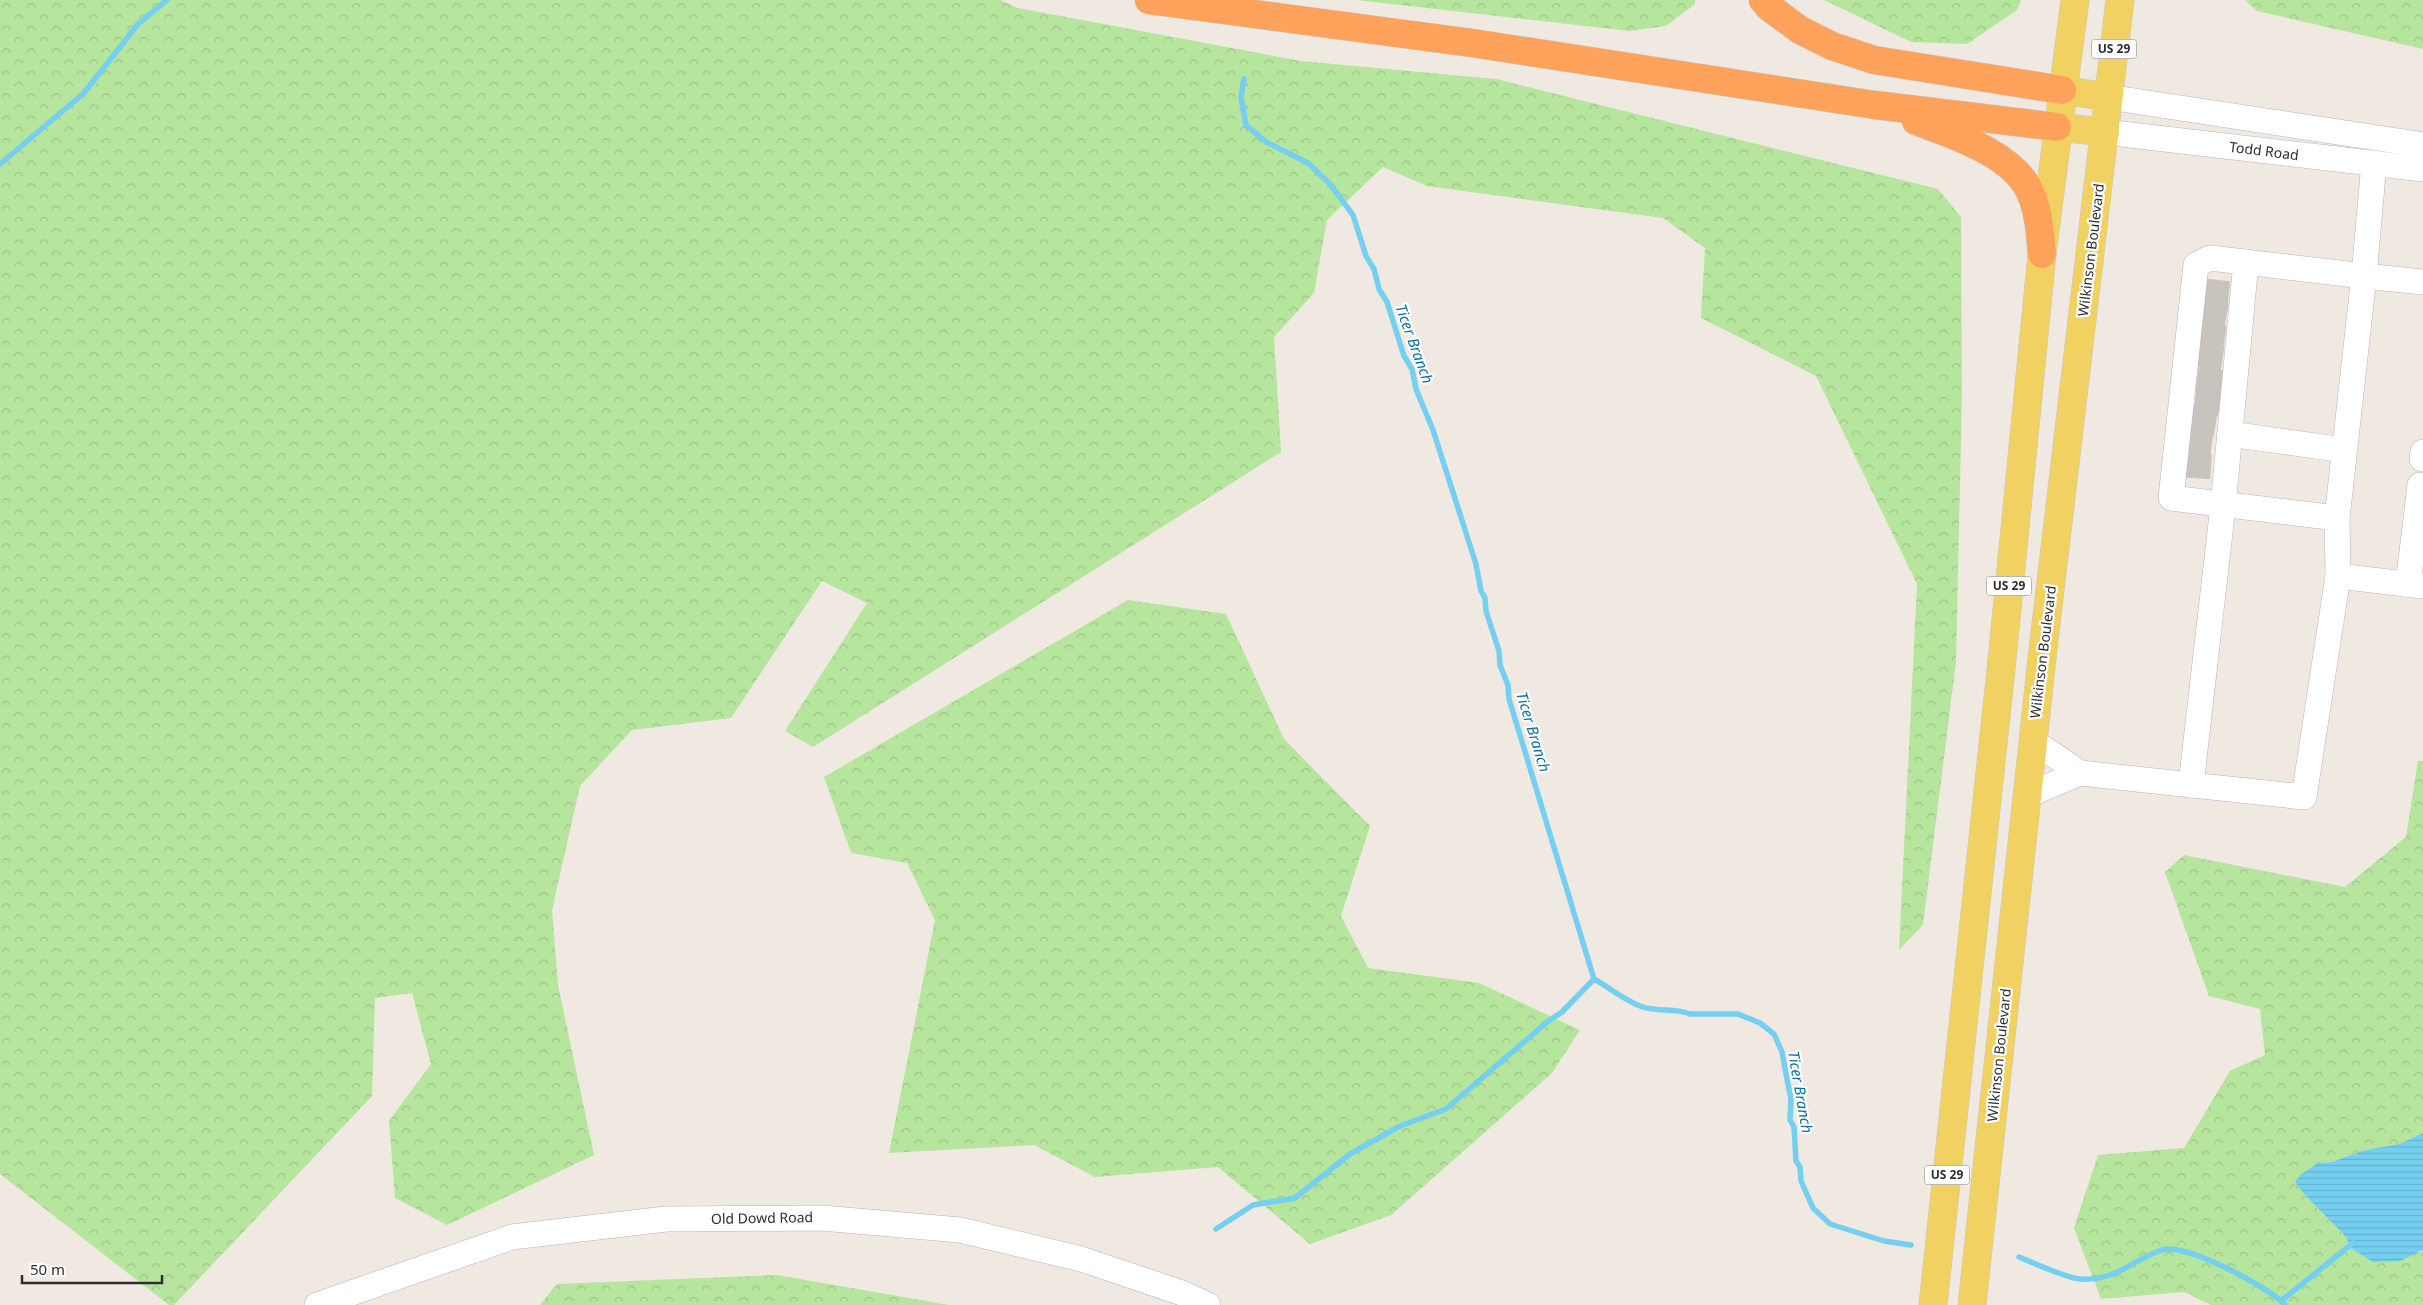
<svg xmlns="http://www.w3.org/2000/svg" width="2423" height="1305" viewBox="0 0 2423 1305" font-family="'Noto Sans',sans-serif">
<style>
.forest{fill:url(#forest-crowns)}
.water{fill:url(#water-rules)}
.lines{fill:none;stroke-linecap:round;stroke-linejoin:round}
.stream{stroke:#75cff0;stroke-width:5.5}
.minor-tunnel{stroke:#c8c4bd;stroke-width:25;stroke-dasharray:25 12;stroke-linecap:butt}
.minor-casing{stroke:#b4b7c1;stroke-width:26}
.major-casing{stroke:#c9c9c9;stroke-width:29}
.highway-casing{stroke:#c9c9c9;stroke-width:29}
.minor{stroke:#fff;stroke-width:25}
.major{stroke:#f2d163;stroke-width:28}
.highway{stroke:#ffa35c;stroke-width:28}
.labels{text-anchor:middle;stroke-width:4.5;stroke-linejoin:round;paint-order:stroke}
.shield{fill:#fff;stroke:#6d6d6d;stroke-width:1}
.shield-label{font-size:12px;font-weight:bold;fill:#2e2e2e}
.street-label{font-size:14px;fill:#2e2e2e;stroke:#fff}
.water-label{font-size:15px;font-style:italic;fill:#0d6fa3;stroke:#fff}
</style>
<defs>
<pattern id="forest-crowns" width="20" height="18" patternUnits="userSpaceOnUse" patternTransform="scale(1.25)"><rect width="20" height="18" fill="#b6e59e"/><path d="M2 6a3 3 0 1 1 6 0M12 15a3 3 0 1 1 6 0" fill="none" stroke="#9dc588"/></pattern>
<pattern id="water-rules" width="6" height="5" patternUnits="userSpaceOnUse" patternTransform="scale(1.25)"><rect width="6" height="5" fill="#75cff0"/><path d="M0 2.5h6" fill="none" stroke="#66b2ce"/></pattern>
</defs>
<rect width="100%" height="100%" fill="#efe9e1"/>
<g class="forest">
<polygon points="0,0 1000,0 1018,8 1301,61 1496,79 1938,189 1961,217 1962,395 1956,662 1923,925 1899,950 1917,584 1816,376 1701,318 1705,248 1663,218 1427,186 1383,167 1327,220 1314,293 1274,337 1281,452 813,747 785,731 867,603 822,581 731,718 632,730 580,786 552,910 558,985 594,1155 447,1225 395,1198 389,1121 431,1064 412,993 375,998 372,1096 174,1305 169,1305 0,1174"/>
<polygon points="1356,0 1695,0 1695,4 1666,26 1630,31"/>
<polygon points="1824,0 2021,0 2017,10 1967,44 1911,42"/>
<polygon points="2245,0 2423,0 2423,49 2257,11"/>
<polygon points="1128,600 1226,614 1284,739 1370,826 1341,916 1368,968 1479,983 1580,1030 1552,1073 1391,1215 1310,1244 1218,1167 1095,1177 1034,1145 889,1153 935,920 907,863 851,853 824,777"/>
<polygon points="2418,761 2423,761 2423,1133 2399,1144 2365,1150 2332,1162 2318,1163 2305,1195 2347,1238 2420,1253 2423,1250 2423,1305 2211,1305 2184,1292 2101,1299 2074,1228 2098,1155 2184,1148 2230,1071 2265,1055 2260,1009 2209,996 2165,872 2184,855 2345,887 2406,837"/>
<polygon points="777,1275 949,1305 540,1305 557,1284"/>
</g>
<polygon class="water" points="2423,1133 2423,1250 2400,1261 2373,1262 2349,1247 2347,1238 2305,1195 2295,1182 2300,1175 2318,1163 2332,1162 2365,1150 2399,1144"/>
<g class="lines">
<g class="stream">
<path d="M1244 79 1241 97 1246 125 1266 142 1308 163 1330 184 1353 215 1366 256 1374 269 1379 289 1387 302 1404 356 1412 369 1416 389 1433 430 1476 564 1481 591 1485 598 1486 611 1499 651 1500 665 1508 685 1509 699 1594 979C1610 988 1627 1002 1643 1007 1658 1012 1676 1008 1690 1014H1738L1760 1023 1774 1034 1782 1052 1787 1079 1791 1099 1790 1120 1794 1127 1796 1161 1800 1167 1801 1181 1813 1208 1830 1224 1884 1241 1911 1245"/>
<polyline points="0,164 84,93 138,24 167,0"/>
<polyline points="1216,1229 1253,1205 1295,1198 1350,1154 1400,1126 1446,1109 1547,1022 1562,1012 1594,979"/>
<path d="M2019 1257C2034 1263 2066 1278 2080 1279 2118 1281 2131 1260 2162 1250 2184 1242 2269 1287 2285 1305"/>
<polyline points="2281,1301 2353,1243"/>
</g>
<g class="minor-tunnel">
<polyline points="2204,291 2233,294"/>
<polyline points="2202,311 2234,317"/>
<polyline points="2200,334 2230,339"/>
<polyline points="2198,354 2228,359"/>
<polyline points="2197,379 2226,383"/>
<polyline points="2195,400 2223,404"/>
<polyline points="2191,420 2221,425"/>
<polyline points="2187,441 2217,445"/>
<polyline points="2186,465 2216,467"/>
</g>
<g class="minor-casing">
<g id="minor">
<polyline points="2108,97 2423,145"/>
<polyline points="2105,132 2423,169"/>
<polyline points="2230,434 2344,450"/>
<polyline points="2422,459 2423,452"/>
<polyline points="2337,518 2171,498 2196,265 2210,258 2364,276 2374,163"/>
<polyline points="2338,576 2423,586"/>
<polyline points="2408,585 2420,485"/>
<polyline points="2033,741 2080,773 2304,797 2338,576 2337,518 2364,276 2423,282"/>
<polyline points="2191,785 2223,506 2246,262"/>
<polyline points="2028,795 2080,773"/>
<polyline points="317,1305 512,1237 666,1219 822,1218 960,1230 1081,1259 1182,1293 1208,1305"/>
</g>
</g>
<g class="major-casing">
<g id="major">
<polyline points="2062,90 2108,97"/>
<polyline points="2057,127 2105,132"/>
<polyline points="1933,1305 2002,660 2042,254 2075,0"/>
<polyline points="1972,1305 2043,649 2120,0"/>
</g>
</g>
<g class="highway-casing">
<g id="highway">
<polyline points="1149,0 1472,43 1875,105 2057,127"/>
<polyline points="1763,0 1769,7 1800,30 1832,46 1874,60 2062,90"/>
<path d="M1916 121C1953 135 2015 154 2031 194 2039 213 2040 233 2042 254"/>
</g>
</g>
<use href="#minor" class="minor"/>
<use href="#major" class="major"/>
<use href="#highway" class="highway"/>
</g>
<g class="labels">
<g class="shield">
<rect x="2091.5" y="39.5" width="45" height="19" rx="4"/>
<rect x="1986.5" y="576.5" width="45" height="19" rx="4"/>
<rect x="1924.5" y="1165.5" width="45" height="19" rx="4"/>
</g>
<g class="shield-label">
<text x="2114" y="53">US 29</text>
<text x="2009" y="590">US 29</text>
<text x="1947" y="1179">US 29</text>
</g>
<g class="street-label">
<text transform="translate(2264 151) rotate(7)" y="5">Todd Road</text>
<text transform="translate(2091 250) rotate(-83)" y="5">Wilkinson Boulevard</text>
<text transform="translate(2043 652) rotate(-83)" y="5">Wilkinson Boulevard</text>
<text transform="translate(1999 1055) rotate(-84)" y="5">Wilkinson Boulevard</text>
<text transform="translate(762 1218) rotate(-1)" y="5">Old Dowd Road</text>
</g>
<g class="water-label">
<text transform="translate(1414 344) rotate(70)" y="5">Ticer Branch</text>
<text transform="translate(1533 732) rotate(73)" y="5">Ticer Branch</text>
<text transform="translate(1800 1092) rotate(80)" y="5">Ticer Branch</text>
</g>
</g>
<path d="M22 1275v8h140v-8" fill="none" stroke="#2e2e2e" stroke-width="2.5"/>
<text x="30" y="1275" font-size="15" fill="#2e2e2e" stroke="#ffffff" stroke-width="4" paint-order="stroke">50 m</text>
</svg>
